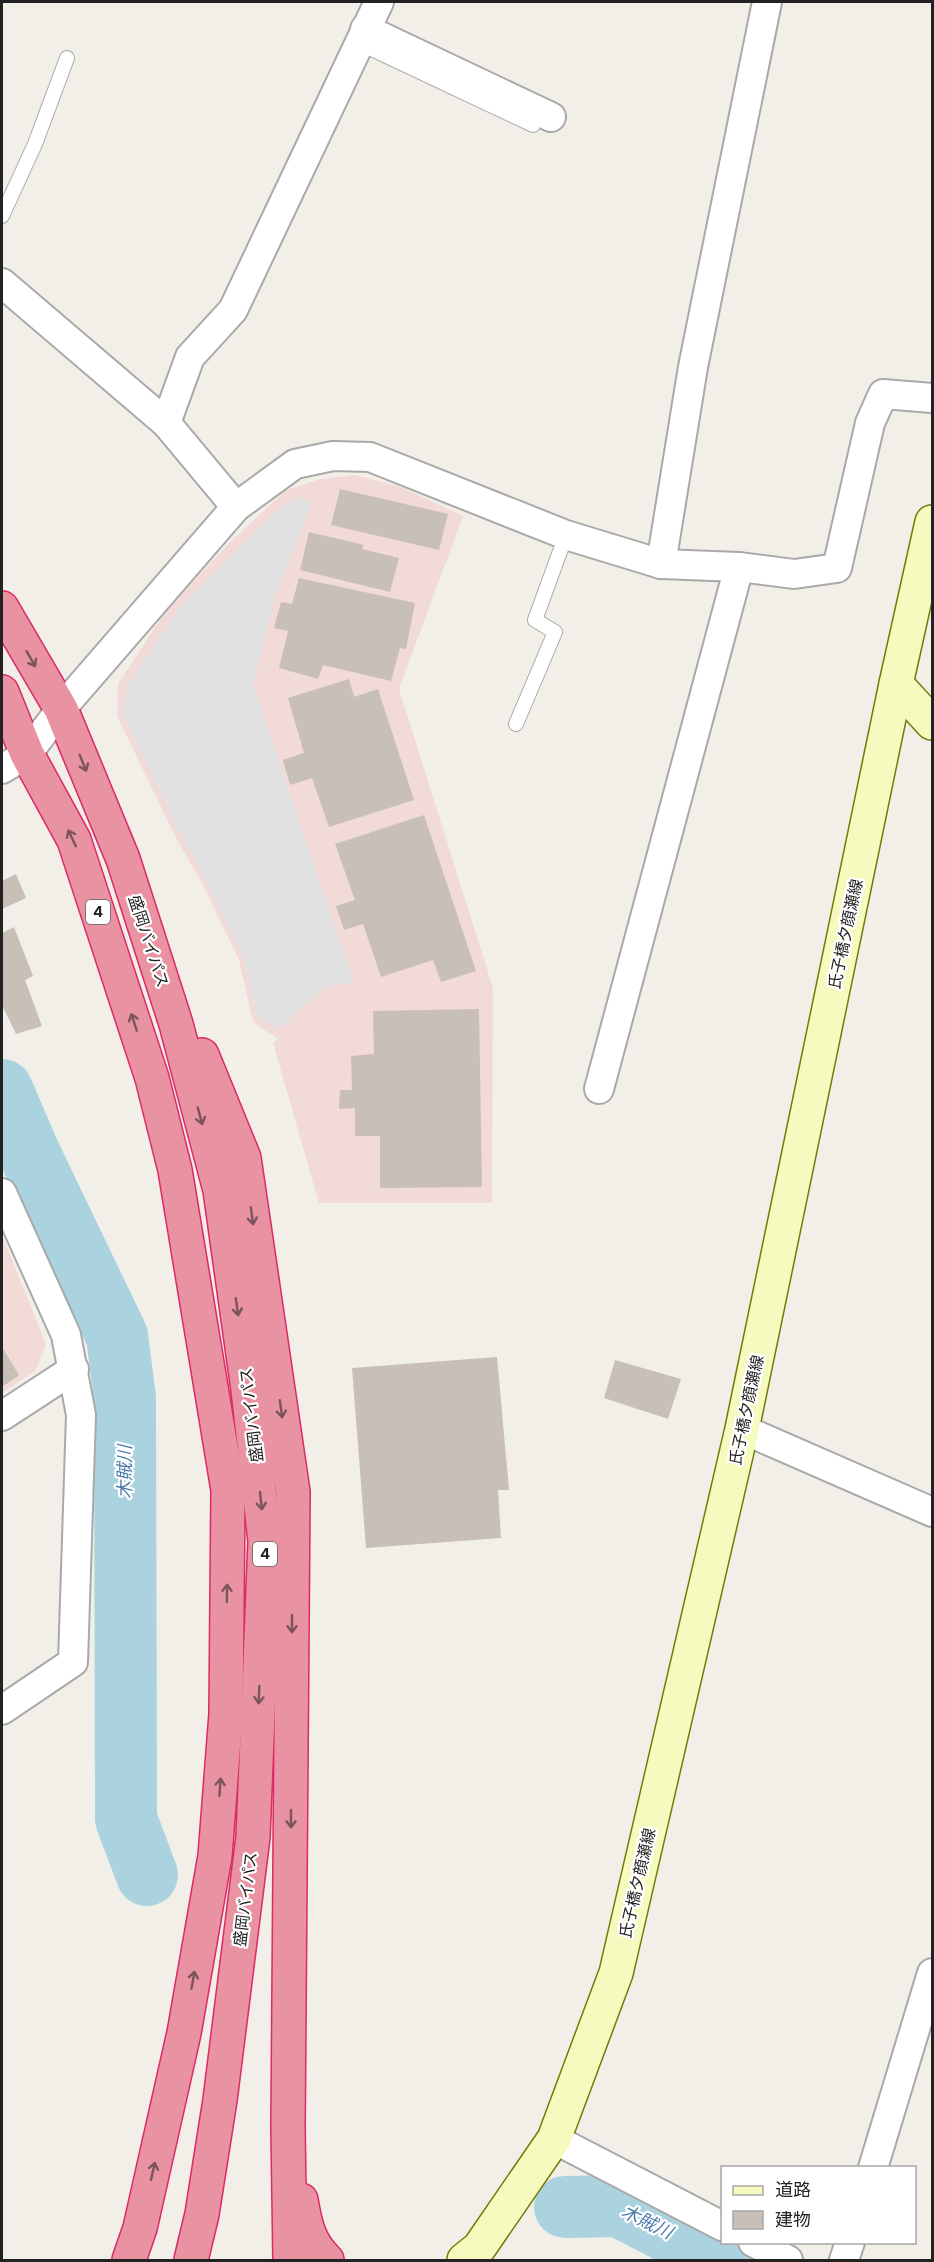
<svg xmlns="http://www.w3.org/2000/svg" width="934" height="2262" viewBox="0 0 934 2262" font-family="Inter,'Noto Sans JP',sans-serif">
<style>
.commercial{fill:#f2dad9}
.parking{fill:#e2e2e2}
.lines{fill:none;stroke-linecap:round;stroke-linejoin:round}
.river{stroke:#aad3df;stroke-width:62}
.building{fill:#c7bfb8}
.lane-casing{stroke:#a9a9a9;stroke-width:16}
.street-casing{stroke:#a9a9a9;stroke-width:32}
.secondary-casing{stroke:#707d05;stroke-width:36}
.highway-casing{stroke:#dc2a67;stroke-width:36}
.lane{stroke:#fff;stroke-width:14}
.street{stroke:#fff;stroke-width:28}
.secondary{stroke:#f7fabf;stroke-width:33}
.highway{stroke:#e892a2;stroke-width:33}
.oneway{stroke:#7b545c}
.labels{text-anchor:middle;stroke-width:4.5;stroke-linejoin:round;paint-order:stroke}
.shield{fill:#fff;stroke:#646464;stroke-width:1.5}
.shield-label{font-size:15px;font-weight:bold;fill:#222}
.street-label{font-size:16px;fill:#222;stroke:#fff}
.water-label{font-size:18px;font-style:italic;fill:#4a7aab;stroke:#fff}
</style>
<rect width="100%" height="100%" fill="#f2efe9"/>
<g class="commercial">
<polygon points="356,475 401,487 463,516 399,689 493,988 492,1203 319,1203 273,1043 278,1039 253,1022 239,960 202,883 176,838 117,716 118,684 165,612 231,541 285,491 320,479"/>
<polygon points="2,1235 46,1344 36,1370 2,1393"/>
</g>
<polygon class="parking" points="300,496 311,505 275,596 253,685 354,982 326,986 279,1029 257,1016 244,960 195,859 177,828 124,715 126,688 178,610 274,512"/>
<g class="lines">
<g class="river">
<polyline points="2,1090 29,1153 117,1336 125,1398 126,1819 147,1875"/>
<polyline points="565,2207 619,2206 723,2260"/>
</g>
</g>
<g class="building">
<polygon points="340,489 448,514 439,550 331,525"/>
<polygon points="309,532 364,545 362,549 399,558 390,592 300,570"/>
<polygon points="299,578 415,603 406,649 400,648 391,681 323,665 318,679 279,668 288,631 274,628 281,602 292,604"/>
<polygon points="349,679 354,697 378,689 414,800 329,827 312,778 290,785 283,760 304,753 288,698"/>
<polygon points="424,815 476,971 441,982 433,960 381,977 363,924 344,930 336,906 355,900 335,844"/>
<polygon points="16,874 26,898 2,909 2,881"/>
<polygon points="14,927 33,976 25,980 42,1026 16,1034 2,1005 2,933"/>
<polygon points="479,1009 482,1187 380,1188 380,1136 355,1136 355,1108 339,1109 340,1090 352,1090 351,1056 374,1054 373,1011"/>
<polygon points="2,1347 19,1375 2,1387"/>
<polygon points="497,1357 509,1490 498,1490 501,1538 366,1548 352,1368"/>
<polygon points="615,1360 681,1379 668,1419 604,1398"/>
</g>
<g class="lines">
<g class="lane-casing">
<g id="lane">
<polyline points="359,43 533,125"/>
<polyline points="2,216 35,144 67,58"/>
<polyline points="516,724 555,632 535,620 566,535"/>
</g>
</g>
<g class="street-casing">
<g id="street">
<polyline points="365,29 551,117"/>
<polyline points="2,283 166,423 236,507"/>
<polyline points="166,423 190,357 233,310 379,2"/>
<polyline points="661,564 693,367 767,2"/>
<polyline points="2,769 27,754 61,709 236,507 295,464 333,456 370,457 566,535 661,564 739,567 794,574 837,568 870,423 883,394 932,398"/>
<polyline points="599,1089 739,567"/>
<polyline points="2,1193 66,1335 81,1415 73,1662 2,1710"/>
<polyline points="2,1416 74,1369"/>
<polyline points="742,1429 932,1512"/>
<polyline points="554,2139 722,2226"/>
<polyline points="873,2168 932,1973"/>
<polyline points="753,2242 788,2260"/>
<polyline points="844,2260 850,2242"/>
</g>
</g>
<g class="secondary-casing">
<g id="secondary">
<polyline points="896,684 932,723"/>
<polyline points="464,2260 479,2248 554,2139 616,1973 742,1429 896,684 932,522"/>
</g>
</g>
<g class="highway-casing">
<g id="highway">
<polyline points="2,608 61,709 123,859 176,1024 220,1190 248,1390 265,1541 253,1837 220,2100 202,2214 191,2260"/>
<polyline points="2,692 27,754 74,840 152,1078 175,1170 228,1490 226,1714 215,1856 184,2033 140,2228 129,2260"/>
<polyline points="202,1055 244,1158 293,1492 288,2128 290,2260"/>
<path d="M301 2200C305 2224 309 2243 327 2260"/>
</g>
</g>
<use href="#lane" class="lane"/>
<use href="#street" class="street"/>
<use href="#secondary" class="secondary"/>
<use href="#highway" class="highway"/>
</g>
<defs><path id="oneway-shaft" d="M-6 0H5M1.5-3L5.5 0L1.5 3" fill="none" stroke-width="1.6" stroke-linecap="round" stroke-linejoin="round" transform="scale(1.5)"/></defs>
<g class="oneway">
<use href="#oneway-shaft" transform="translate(31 659) rotate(60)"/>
<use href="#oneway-shaft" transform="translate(83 763) rotate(68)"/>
<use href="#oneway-shaft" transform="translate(72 838) rotate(-115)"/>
<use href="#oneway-shaft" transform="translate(134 1022) rotate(-108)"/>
<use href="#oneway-shaft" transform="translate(200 1116) rotate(75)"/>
<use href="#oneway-shaft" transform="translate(252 1216) rotate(82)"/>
<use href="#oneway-shaft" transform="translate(237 1307) rotate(82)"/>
<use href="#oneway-shaft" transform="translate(281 1409) rotate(82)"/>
<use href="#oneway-shaft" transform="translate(261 1501) rotate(84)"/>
<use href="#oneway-shaft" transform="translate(227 1593) rotate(-89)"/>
<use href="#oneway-shaft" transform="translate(292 1624) rotate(90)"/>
<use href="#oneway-shaft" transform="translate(259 1695) rotate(92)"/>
<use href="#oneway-shaft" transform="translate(220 1787) rotate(-86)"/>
<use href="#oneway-shaft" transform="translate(291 1819) rotate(90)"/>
<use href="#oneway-shaft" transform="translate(193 1980) rotate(-80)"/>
<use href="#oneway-shaft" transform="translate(153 2171) rotate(-77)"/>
</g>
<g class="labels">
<g class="shield">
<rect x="86" y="900" width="24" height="24" rx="4.5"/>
<rect x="253" y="1542" width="24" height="24" rx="4.5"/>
</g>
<g class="shield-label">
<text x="98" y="917">4</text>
<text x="265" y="1559">4</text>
</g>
<g class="street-label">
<text transform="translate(845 934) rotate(-78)" y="6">氏子橋夕顔瀬線</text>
<text transform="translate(149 941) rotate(72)" y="6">盛岡バイパス</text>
<text transform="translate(746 1410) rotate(-78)" y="6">氏子橋夕顔瀬線</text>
<text transform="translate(251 1415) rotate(-97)" y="6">盛岡バイパス</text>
<text transform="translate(637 1883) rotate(-77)" y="6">氏子橋夕顔瀬線</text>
<text transform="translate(245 1899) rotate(-83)" y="6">盛岡バイパス</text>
</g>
<g class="water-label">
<text transform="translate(125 1472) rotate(-90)" y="6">木賊川</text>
<text transform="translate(647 2222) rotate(26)" y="6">木賊川</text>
</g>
</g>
<rect width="934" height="2262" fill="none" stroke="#222222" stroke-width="6"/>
<rect x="721" y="2166" width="195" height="78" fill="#ffffff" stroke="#a7a7a7" stroke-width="1.5"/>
<rect x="733" y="2186" width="30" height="9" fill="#f7fabf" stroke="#a7a7a7" stroke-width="1.5"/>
<text x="775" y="2196" font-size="18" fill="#222222">道路</text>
<rect x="733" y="2211" width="30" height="18" fill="#c7bfb8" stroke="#a7a7a7" stroke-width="1.5"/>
<text x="775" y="2226" font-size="18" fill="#222222">建物</text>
</svg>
